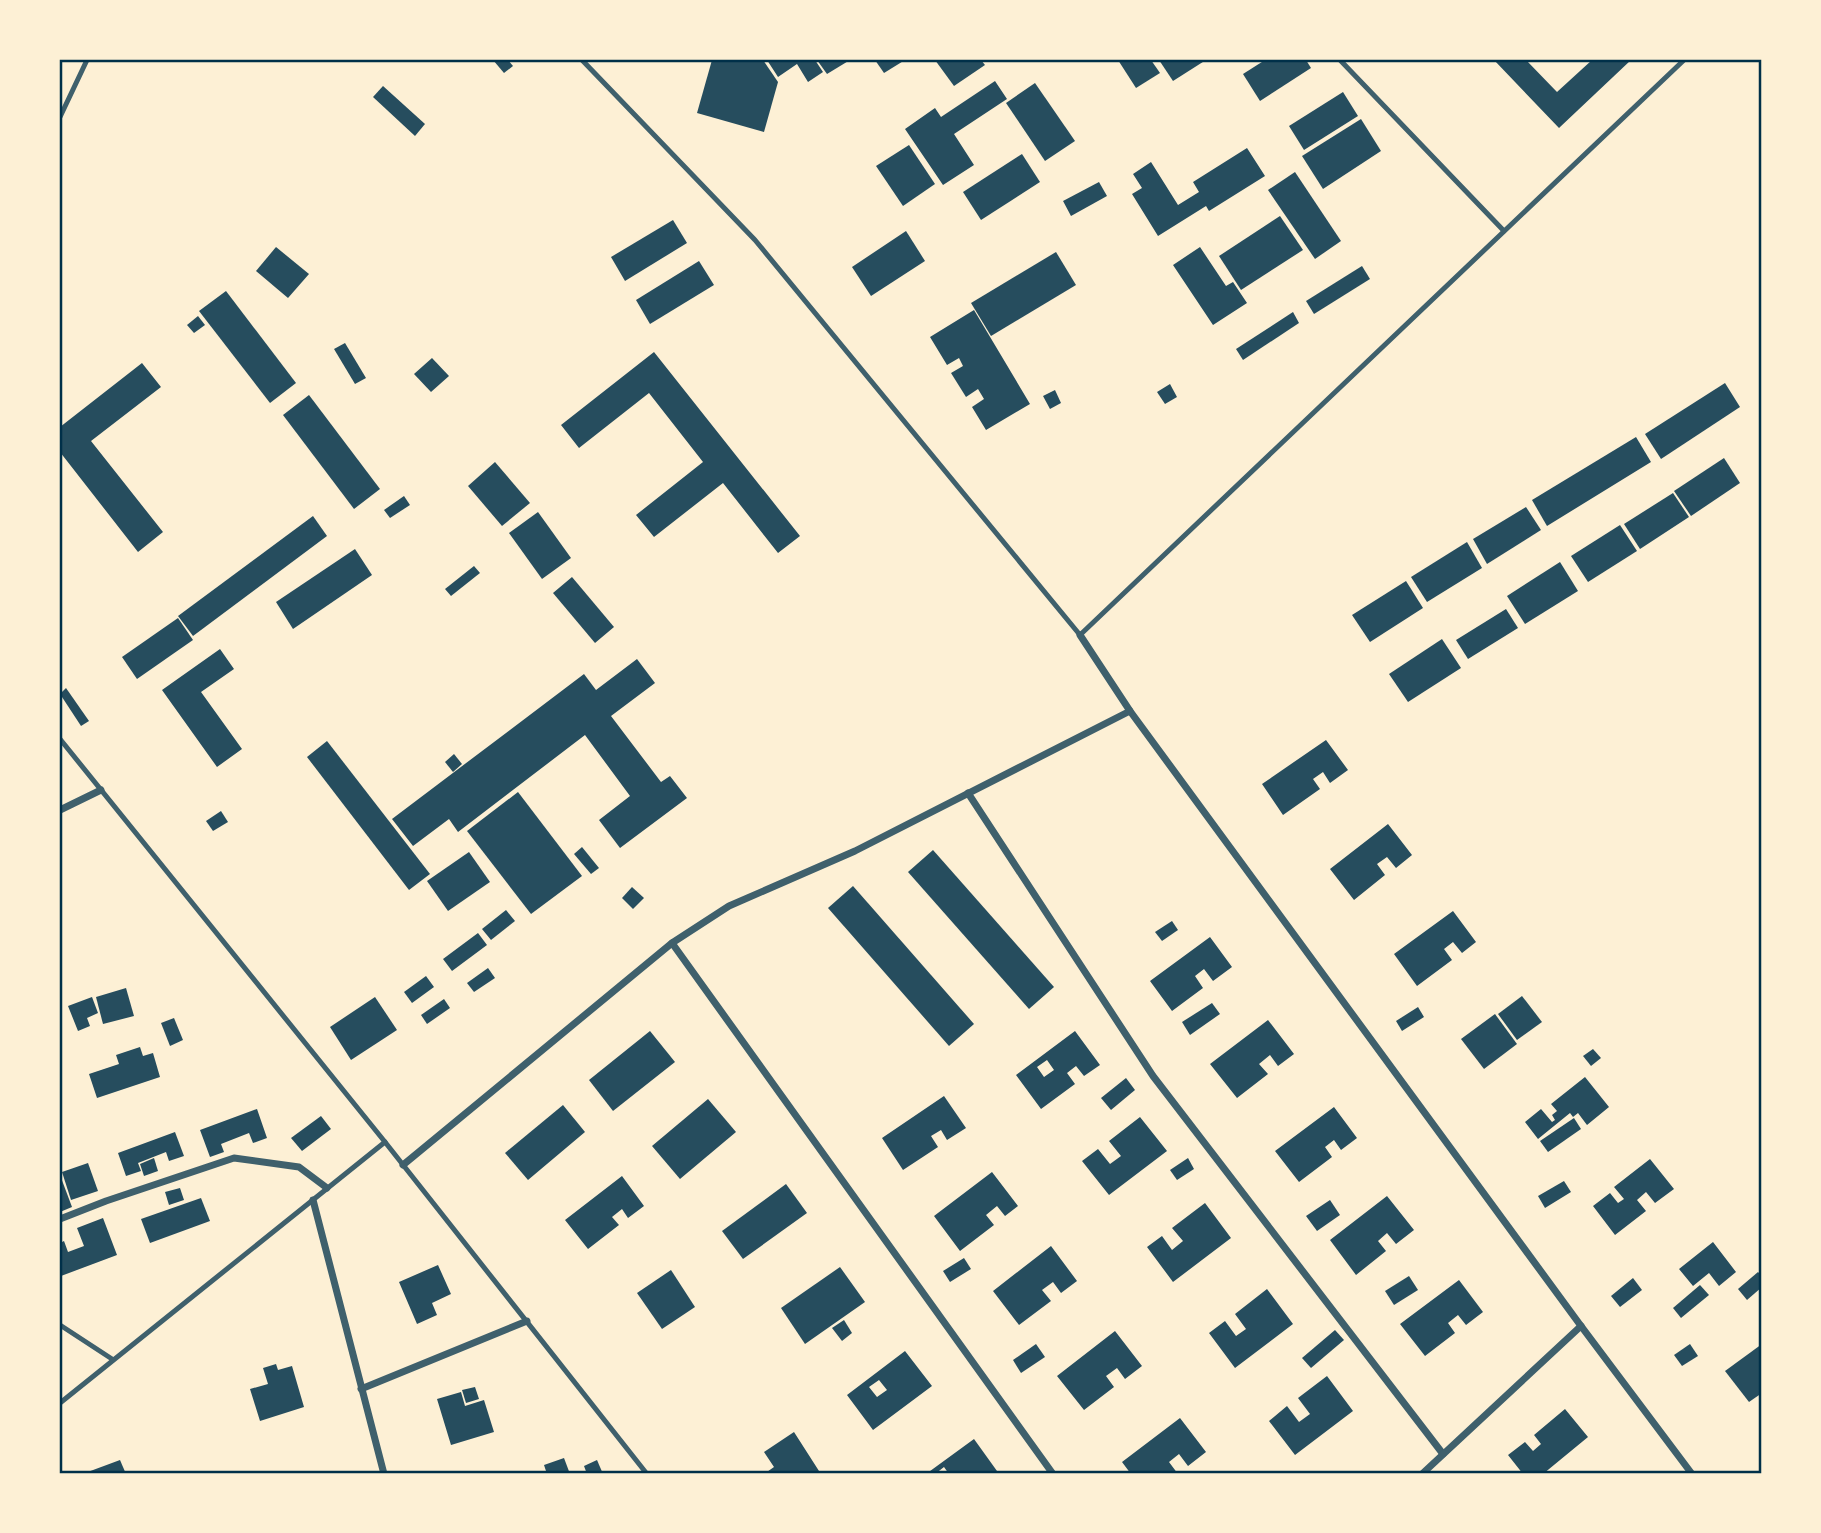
<svg xmlns="http://www.w3.org/2000/svg" width="1821" height="1533" viewBox="0 0 1821 1533" font-family="'Exo 2',sans-serif">
<style>
.building{fill:#264d5e;fill-rule:evenodd}
.lines{fill:none;stroke-linecap:round;stroke-linejoin:round}
.service{stroke:#3f606c;stroke-width:5}
.minor{stroke:#3f606c;stroke-width:7}
.neatline{fill:none;stroke:#003049;stroke-width:2.5}
</style>
<rect width="100%" height="100%" fill="#fdf0d5"/>
<g class="building">
<polygon points="493,60 508,60 513,66 504,73"/>
<polygon points="712,60 763,60 778,82 764,132 697,113"/>
<polygon points="767,60 815,60 823,72 808,82 797,64 778,77"/>
<polygon points="817,60 850,60 827,74"/>
<polygon points="875,60 905,60 884,73"/>
<polygon points="935,60 981,60 985,65 954,86"/>
<polygon points="1118,60 1151,60 1160,73 1136,88"/>
<polygon points="1159,60 1206,60 1173,81"/>
<polygon points="1265,60 1306,60 1311,68 1260,101 1243,74"/>
<polygon points="1494,60 1526,60 1557,92 1592,60 1631,60 1559,128"/>
<polygon points="995,81 1007,99 954,134 974,165 943,185 905,129 935,108 941,117"/>
<polygon points="1035,83 1075,141 1045,161 1006,103"/>
<polygon points="383,86 425,124 415,136 373,97"/>
<polygon points="1343,92 1358,116 1304,150 1289,126"/>
<polygon points="1361,119 1381,151 1323,189 1302,156"/>
<polygon points="909,145 935,184 903,206 876,166"/>
<polygon points="1247,148 1265,176 1209,211 1206,206 1158,236 1132,194 1142,188 1133,174 1151,162 1178,205 1199,192 1193,182"/>
<polygon points="1022,154 1040,182 981,220 963,192"/>
<polygon points="1295,172 1341,241 1315,259 1268,190"/>
<polygon points="1099,182 1107,196 1071,216 1063,201"/>
<polygon points="1280,216 1303,250 1241,290 1219,256"/>
<polygon points="673,220 687,243 625,281 611,257"/>
<polygon points="906,231 925,261 871,296 852,267"/>
<polygon points="276,247 309,274 288,298 256,271"/>
<polygon points="1200,247 1226,286 1233,282 1247,303 1213,325 1173,265"/>
<polygon points="1056,252 1076,285 991,336 971,303"/>
<polygon points="699,261 714,285 650,324 636,300"/>
<polygon points="1362,266 1370,279 1314,314 1306,301"/>
<polygon points="226,291 296,383 270,403 199,311"/>
<polygon points="974,310 1030,404 986,430 972,407 984,399 978,389 966,397 951,373 963,366 959,358 947,365 930,337"/>
<polygon points="1293,312 1299,323 1243,360 1236,349"/>
<polygon points="198,316 205,325 194,333 187,325"/>
<polygon points="345,343 366,378 355,384 334,349"/>
<polygon points="654,352 800,536 778,553 723,483 654,537 636,515 703,462 649,393 579,448 561,425"/>
<polygon points="432,358 449,376 431,392 414,374"/>
<polygon points="142,363 161,387 91,441 163,532 138,552 60,452 60,427"/>
<polygon points="1725,383 1740,407 1661,459 1645,434"/>
<polygon points="1170,384 1177,397 1165,404 1157,392"/>
<polygon points="1055,390 1061,403 1050,409 1043,396"/>
<polygon points="309,395 380,489 354,509 283,415"/>
<polygon points="1636,437 1651,462 1547,526 1532,500"/>
<polygon points="1724,458 1740,483 1691,516 1674,491"/>
<polygon points="495,462 530,503 502,526 468,486"/>
<polygon points="1673,493 1689,517 1640,549 1624,524"/>
<polygon points="404,496 410,505 390,518 384,510"/>
<polygon points="1526,507 1541,530 1487,564 1473,539"/>
<polygon points="538,512 571,558 542,579 509,533"/>
<polygon points="313,516 327,536 193,636 178,616"/>
<polygon points="1620,525 1637,551 1588,582 1571,556"/>
<polygon points="1467,542 1482,568 1427,602 1411,577"/>
<polygon points="355,549 372,575 293,629 276,602"/>
<polygon points="1560,562 1578,591 1525,624 1507,596"/>
<polygon points="474,566 480,573 451,596 445,589"/>
<polygon points="572,577 614,627 595,643 553,593"/>
<polygon points="1406,581 1423,608 1370,642 1352,615"/>
<polygon points="1506,609 1518,628 1468,659 1456,640"/>
<polygon points="178,618 193,640 137,679 122,657"/>
<polygon points="1442,639 1461,668 1408,702 1389,674"/>
<polygon points="220,649 234,669 201,692 242,749 217,767 162,690"/>
<polygon points="637,659 655,683 611,716 661,782 670,776 687,798 620,848 599,820 630,796 585,735 458,832 449,819 413,846 392,819 584,674 596,690"/>
<polygon points="66,688 89,721 81,726 60,694"/>
<polygon points="1326,740 1348,770 1330,783 1323,772 1313,779 1320,789 1283,815 1262,784"/>
<polygon points="327,741 430,874 409,890 307,757"/>
<polygon points="454,754 462,764 453,772 445,762"/>
<polygon points="518,792 582,876 531,914 467,831"/>
<polygon points="221,811 228,822 213,831 206,821"/>
<polygon points="1388,824 1412,855 1396,868 1387,857 1377,864 1385,875 1354,900 1330,869"/>
<polygon points="582,847 599,868 591,874 574,854"/>
<polygon points="933,850 1054,987 1029,1009 908,872"/>
<polygon points="469,852 490,882 448,911 427,881"/>
<polygon points="853,886 974,1024 949,1046 828,908"/>
<polygon points="632,887 644,898 633,909 622,898"/>
<polygon points="506,910 515,921 491,940 482,929"/>
<polygon points="1453,911 1476,942 1462,953 1453,942 1444,949 1452,960 1417,986 1394,954"/>
<polygon points="1172,921 1178,930 1162,941 1155,932"/>
<polygon points="478,933 487,945 452,971 443,959"/>
<polygon points="1210,937 1232,967 1213,981 1204,969 1195,976 1203,988 1172,1011 1150,981"/>
<polygon points="488,968 495,978 474,992 467,983"/>
<polygon points="426,976 434,987 412,1003 404,992"/>
<polygon points="126,988 134,1016 103,1024 96,997"/>
<polygon points="1522,996 1542,1022 1517,1040 1498,1014"/>
<polygon points="92,997 98,1013 87,1018 90,1026 78,1031 68,1006"/>
<polygon points="375,997 397,1030 351,1060 330,1027"/>
<polygon points="444,999 450,1008 427,1024 421,1015"/>
<polygon points="1212,1003 1220,1014 1190,1035 1182,1022"/>
<polygon points="1418,1007 1424,1017 1402,1031 1396,1021"/>
<polygon points="1495,1014 1517,1044 1484,1069 1461,1039"/>
<polygon points="174,1018 183,1040 170,1046 161,1023"/>
<polygon points="1268,1020 1294,1054 1278,1066 1270,1055 1259,1064 1268,1074 1237,1098 1210,1064"/>
<polygon points="650,1031 675,1062 613,1111 589,1080"/>
<path d="M1075 1031 1100 1065 1084 1076 1076 1066 1067 1073 1075 1084 1041 1109 1016 1075ZM1047 1060 1054 1070 1044 1077 1037 1067Z"/>
<polygon points="140,1047 143,1056 153,1053 160,1077 97,1098 89,1074 119,1064 116,1055"/>
<polygon points="1593,1049 1601,1058 1591,1066 1583,1056"/>
<polygon points="1585,1077 1609,1107 1587,1125 1578,1113 1573,1117 1570,1113 1538,1139 1525,1122 1541,1109 1552,1122 1555,1120 1552,1115 1557,1111 1551,1104"/>
<polygon points="1126,1078 1135,1090 1111,1110 1101,1098"/>
<polygon points="944,1096 966,1128 947,1140 941,1130 931,1136 938,1147 903,1170 882,1138"/>
<polygon points="708,1099 736,1132 680,1179 652,1146"/>
<polygon points="563,1105 585,1132 528,1180 505,1153"/>
<polygon points="1334,1107 1357,1138 1341,1150 1334,1140 1325,1147 1332,1157 1299,1182 1275,1151"/>
<polygon points="257,1109 267,1138 253,1143 249,1133 221,1144 224,1152 210,1157 200,1130"/>
<polygon points="321,1116 331,1129 302,1151 291,1138"/>
<polygon points="1140,1117 1167,1151 1109,1195 1082,1161 1098,1149 1110,1164 1121,1156 1109,1141"/>
<polygon points="1574,1118 1581,1129 1548,1152 1540,1141"/>
<polygon points="175,1132 184,1156 169,1161 166,1152 138,1163 141,1171 126,1176 118,1153"/>
<polygon points="154,1158 158,1171 144,1176 140,1164"/>
<polygon points="1188,1158 1194,1169 1177,1180 1170,1170"/>
<polygon points="1650,1159 1674,1189 1655,1203 1646,1192 1637,1200 1646,1211 1615,1235 1593,1206 1610,1193 1618,1203 1624,1199 1614,1187"/>
<polygon points="88,1163 98,1191 71,1200 62,1172"/>
<polygon points="992,1172 1018,1206 1005,1216 997,1206 986,1215 994,1225 960,1251 934,1216"/>
<polygon points="60,1175 72,1207 60,1212"/>
<polygon points="622,1176 644,1206 628,1218 622,1209 612,1217 619,1225 588,1249 565,1220"/>
<polygon points="1564,1181 1571,1192 1545,1208 1538,1196"/>
<polygon points="786,1184 807,1213 743,1259 722,1231"/>
<polygon points="180,1188 184,1200 169,1205 165,1192"/>
<polygon points="1387,1196 1414,1230 1396,1244 1387,1233 1378,1241 1386,1251 1356,1275 1330,1240"/>
<polygon points="201,1198 210,1221 150,1243 141,1219"/>
<polygon points="1330,1200 1340,1215 1317,1231 1306,1216"/>
<polygon points="1205,1203 1231,1238 1173,1282 1147,1247 1162,1236 1172,1250 1183,1241 1172,1228"/>
<polygon points="103,1218 117,1255 61,1276 60,1243 64,1241 68,1252 84,1246 77,1228"/>
<polygon points="1713,1242 1736,1272 1719,1286 1709,1273 1693,1286 1679,1269"/>
<polygon points="1051,1246 1077,1281 1061,1293 1053,1282 1042,1290 1051,1301 1019,1325 993,1291"/>
<polygon points="964,1258 971,1269 950,1282 943,1271"/>
<polygon points="438,1265 451,1294 432,1303 437,1315 417,1324 399,1282"/>
<polygon points="840,1267 865,1302 805,1344 781,1308"/>
<polygon points="671,1270 695,1307 662,1329 637,1293"/>
<polygon points="1758,1272 1762,1276 1762,1287 1747,1300 1738,1289"/>
<polygon points="1409,1276 1418,1290 1394,1305 1385,1291"/>
<polygon points="1633,1278 1642,1290 1620,1307 1611,1296"/>
<polygon points="1459,1280 1483,1312 1466,1325 1458,1315 1448,1323 1455,1333 1425,1356 1400,1324"/>
<polygon points="1700,1285 1709,1295 1681,1318 1673,1308"/>
<polygon points="1267,1289 1293,1324 1235,1368 1209,1333 1225,1321 1236,1336 1246,1329 1235,1314"/>
<polygon points="844,1320 852,1333 842,1341 832,1328"/>
<polygon points="1335,1330 1344,1340 1311,1368 1302,1358"/>
<polygon points="1115,1331 1142,1366 1125,1379 1117,1368 1106,1376 1114,1387 1084,1410 1057,1376"/>
<polygon points="1036,1344 1045,1357 1021,1373 1013,1360"/>
<polygon points="1690,1344 1698,1356 1682,1366 1674,1355"/>
<polygon points="1762,1344 1762,1393 1749,1402 1725,1371"/>
<path d="M905 1351 932 1386 873 1430 847 1395ZM879 1380 887 1390 877 1397 869 1387Z"/>
<polygon points="276,1364 278,1370 292,1366 304,1407 260,1421 250,1389 268,1384 263,1368"/>
<polygon points="1327,1376 1353,1411 1295,1455 1269,1421 1287,1406 1299,1422 1310,1414 1298,1398"/>
<polygon points="475,1387 479,1399 466,1403 462,1390"/>
<polygon points="461,1392 465,1406 484,1400 494,1432 451,1445 437,1399"/>
<polygon points="1565,1409 1588,1437 1543,1474 1523,1474 1508,1455 1525,1442 1533,1451 1541,1444 1534,1435"/>
<polygon points="1180,1418 1206,1452 1188,1466 1179,1454 1169,1462 1178,1474 1131,1474 1122,1462"/>
<polygon points="794,1432 819,1471 815,1474 764,1474 774,1467 764,1452"/>
<polygon points="974,1439 997,1471 993,1474 949,1474 944,1467 935,1474 926,1474"/>
<polygon points="564,1458 570,1474 539,1474 546,1471 544,1465"/>
<polygon points="120,1460 126,1474 85,1474 85,1473"/>
<polygon points="597,1460 603,1474 587,1474 584,1466"/>
</g>
<g class="lines">
<g class="service">
<polyline points="582,60 755,240 1080,635 1684,60"/>
<polyline points="1340,60 1504,231"/>
<polyline points="60,117 87,60"/>
<polyline points="60,739 385,1142 647,1474"/>
<polyline points="60,1325 112,1359"/>
<polyline points="60,1403 385,1142"/>
</g>
<g class="minor">
<polyline points="1080,635 1130,711 1581,1326 1692,1474"/>
<polyline points="968,793 1153,1076 1443,1454"/>
<polyline points="60,810 101,790"/>
<polyline points="672,943 1053,1474"/>
<polyline points="403,1165 672,943 729,906 855,851 1130,711"/>
<polyline points="313,1200 384,1474"/>
<polyline points="60,1219 106,1201 234,1158 299,1167 327,1188"/>
<polyline points="361,1389 527,1321"/>
<polyline points="1422,1474 1581,1326"/>
</g>
</g>
<rect width="1821" height="1533" fill="none" stroke="#fdf0d5" stroke-width="122"/>
<rect x="61" y="61" width="1699" height="1411" class="neatline"/>
</svg>
